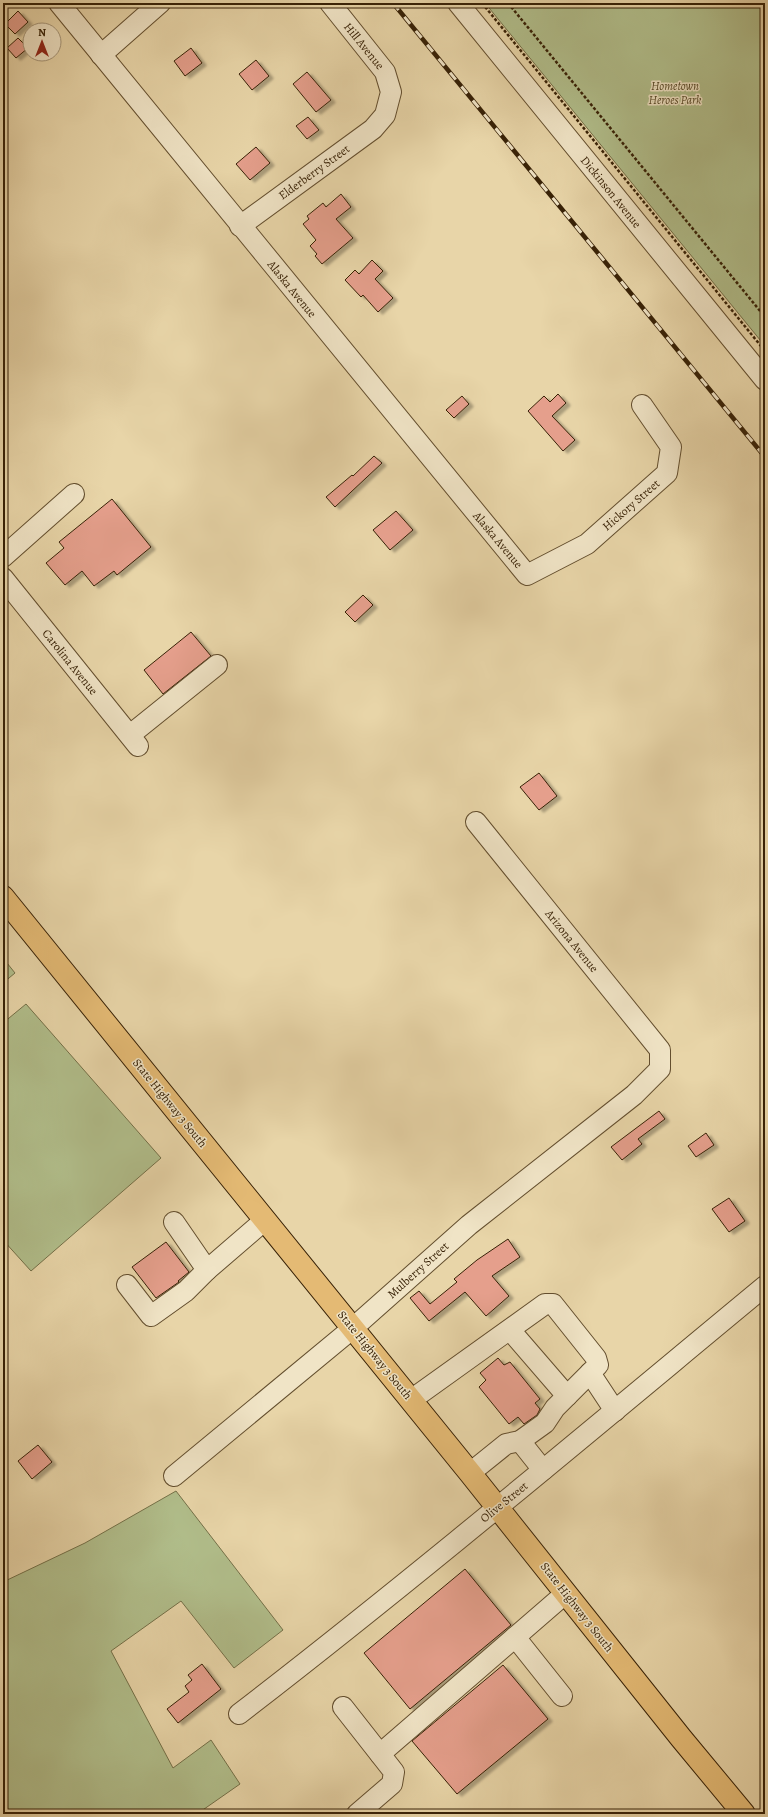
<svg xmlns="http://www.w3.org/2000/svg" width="768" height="1817" viewBox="0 0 768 1817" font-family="Alegreya,serif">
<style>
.green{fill:#b1be8b;stroke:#747048}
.building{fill:#e59f8c;stroke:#372106;filter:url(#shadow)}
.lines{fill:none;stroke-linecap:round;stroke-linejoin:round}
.minor-casing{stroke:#634e2e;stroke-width:22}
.major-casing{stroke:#372106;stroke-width:24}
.path{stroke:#372106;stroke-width:2.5;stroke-dasharray:3 2;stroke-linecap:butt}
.minor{stroke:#f0e4c6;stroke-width:20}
.major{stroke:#e4ba74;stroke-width:22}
.rail-casing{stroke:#372106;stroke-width:4.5}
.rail{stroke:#f0e4c6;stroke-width:3;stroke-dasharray:9;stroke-linecap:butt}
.labels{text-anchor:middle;stroke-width:3;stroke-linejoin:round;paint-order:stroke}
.street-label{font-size:12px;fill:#372106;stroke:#f0e4c6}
.park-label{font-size:12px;font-style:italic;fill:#564827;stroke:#f0e4c6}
</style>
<defs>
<filter id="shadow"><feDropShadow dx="4.5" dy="2.5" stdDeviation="1" flood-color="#0004"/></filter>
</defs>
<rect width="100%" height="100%" fill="#e8d5a8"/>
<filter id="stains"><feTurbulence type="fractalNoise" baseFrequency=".005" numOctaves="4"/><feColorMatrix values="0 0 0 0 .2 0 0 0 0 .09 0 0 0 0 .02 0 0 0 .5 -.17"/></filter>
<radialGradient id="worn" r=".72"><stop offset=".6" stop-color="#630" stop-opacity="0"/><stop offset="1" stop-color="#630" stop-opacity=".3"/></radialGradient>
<g class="green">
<polygon points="485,3 765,3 765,346"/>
<polygon points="3,958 15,973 3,983"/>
<polygon points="26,1004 161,1158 31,1271 3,1240 3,1023"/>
<polygon points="176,1491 283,1630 234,1668 181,1601 111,1651 173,1768 211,1740 240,1784 197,1814 3,1814 3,1582 85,1543"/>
</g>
<g class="building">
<polygon points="18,11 28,22 15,34 5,24"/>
<polygon points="18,38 28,48 16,58 7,48"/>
<polygon points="191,48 202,63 185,76 174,61"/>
<polygon points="256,60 269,76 252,90 239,74"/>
<polygon points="307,72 331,100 316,112 293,84"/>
<polygon points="308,117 319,130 307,139 296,126"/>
<polygon points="256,147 270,163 250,180 236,164"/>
<polygon points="341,194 351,207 336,219 353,238 322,264 315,256 317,254 310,246 316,240 303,224 309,219 307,216 323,203 326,207"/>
<polygon points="372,260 383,271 375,279 393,298 378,312 363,295 361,297 345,280 355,270 359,274"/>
<polygon points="558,394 566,403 552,416 575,440 563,451 528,411 544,396 550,402"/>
<polygon points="462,396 469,404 454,418 446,410"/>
<polygon points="374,456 382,463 335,507 326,497 352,475 353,476"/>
<polygon points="112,499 151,547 117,575 114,571 94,586 82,571 65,585 46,563 64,548 59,542"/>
<polygon points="396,511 413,530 390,550 373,530"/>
<polygon points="363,595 373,605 355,622 345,612"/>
<polygon points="191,632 211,656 163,694 144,670"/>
<polygon points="539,773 557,796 539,810 520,787"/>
<polygon points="659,1111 665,1119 638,1139 642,1144 622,1160 611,1147"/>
<polygon points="706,1133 714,1145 696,1157 688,1146"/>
<polygon points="729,1198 745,1221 729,1232 712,1209"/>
<polygon points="508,1239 520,1257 492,1276 509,1296 486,1316 465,1292 429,1321 410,1298 419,1291 430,1304 457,1282 454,1279 477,1260"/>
<polygon points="166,1242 189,1272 178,1281 179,1282 156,1298 132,1267"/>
<polygon points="498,1358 504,1365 510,1362 540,1399 535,1403 540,1409 537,1415 524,1424 518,1417 509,1424 479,1387 486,1380 480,1373"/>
<polygon points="38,1445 52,1462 32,1479 18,1461"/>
<polygon points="465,1569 511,1625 410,1709 364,1653"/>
<polygon points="202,1664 221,1689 178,1723 167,1709 189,1692 185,1686 192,1680 188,1675"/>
<polygon points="503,1665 548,1719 457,1794 412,1741"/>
</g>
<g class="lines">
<g class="minor-casing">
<g id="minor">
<polyline points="59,3 527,575 587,544 667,473 671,447 642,405"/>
<polyline points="458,3 765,380"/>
<polyline points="101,55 160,3"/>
<polyline points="240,226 373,129 385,115 391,92 385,72 330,3"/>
<polyline points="3,557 74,494"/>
<polyline points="3,578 138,746"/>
<polyline points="130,735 217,665"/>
<polyline points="174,1222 207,1270 265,1220"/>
<polyline points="127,1285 151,1316 186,1291 207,1270"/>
<polyline points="510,1330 567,1396"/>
<polyline points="590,1373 615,1411"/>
<polyline points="411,1400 545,1304 553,1304 596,1358 598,1365 555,1408 545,1423 520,1441 506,1444 470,1473"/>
<polyline points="520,1441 543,1470"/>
<polyline points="174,1476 353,1328 469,1225 634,1095 660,1069 660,1050 476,822"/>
<polyline points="515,1637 562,1696"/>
<polyline points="343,1707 394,1772 392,1784 357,1814"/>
<path d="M239 1714C418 1576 591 1430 765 1286"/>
<polyline points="380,1754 566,1593"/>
</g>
</g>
<g class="major-casing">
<polyline id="major" points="3,897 470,1473 681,1738 744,1814"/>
</g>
<g class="path">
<polyline points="482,3 765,351"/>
<polyline points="508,3 765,317"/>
</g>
<use href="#minor" class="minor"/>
<use href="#major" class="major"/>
<g class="rail-casing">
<polyline id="rail" points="393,3 765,457"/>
</g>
<use href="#rail" class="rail"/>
</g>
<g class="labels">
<g class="street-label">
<text transform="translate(364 46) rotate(51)" y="4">Hill Avenue</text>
<text transform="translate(314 172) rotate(-36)" y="4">Elderberry Street</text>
<text transform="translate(611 192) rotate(51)" y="4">Dickinson Avenue</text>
<text transform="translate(292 289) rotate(51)" y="4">Alaska Avenue</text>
<text transform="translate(631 505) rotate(-41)" y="4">Hickory Street</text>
<text transform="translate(498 540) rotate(50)" y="4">Alaska Avenue</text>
<text transform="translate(70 662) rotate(51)" y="4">Carolina Avenue</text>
<text transform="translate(572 941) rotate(51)" y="4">Arizona Avenue</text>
<text transform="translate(170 1103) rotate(51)" y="4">State Highway 3 South</text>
<text transform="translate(418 1270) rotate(-42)" y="4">Mulberry Street</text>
<text transform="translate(375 1355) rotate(51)" y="4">State Highway 3 South</text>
<text transform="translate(504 1502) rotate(-39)" y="4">Olive Street</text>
<text transform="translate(577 1607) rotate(52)" y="4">State Highway 3 South</text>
</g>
<g class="park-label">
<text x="675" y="90">Hometown<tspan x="675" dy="14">Heroes Park</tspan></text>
</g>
</g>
<rect width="768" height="1817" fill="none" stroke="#e8d5a8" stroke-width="16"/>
<rect x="4" y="4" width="760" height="1809" fill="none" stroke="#372106" stroke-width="2"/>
<rect x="8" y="8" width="752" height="1801" fill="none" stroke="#372106"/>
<g transform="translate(42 42)"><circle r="19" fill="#f0e4c6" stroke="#a69679"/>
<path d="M0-3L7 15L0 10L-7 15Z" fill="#8f2418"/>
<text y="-6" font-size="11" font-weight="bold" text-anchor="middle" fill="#372106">N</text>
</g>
<rect width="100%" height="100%" filter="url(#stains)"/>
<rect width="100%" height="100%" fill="url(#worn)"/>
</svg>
